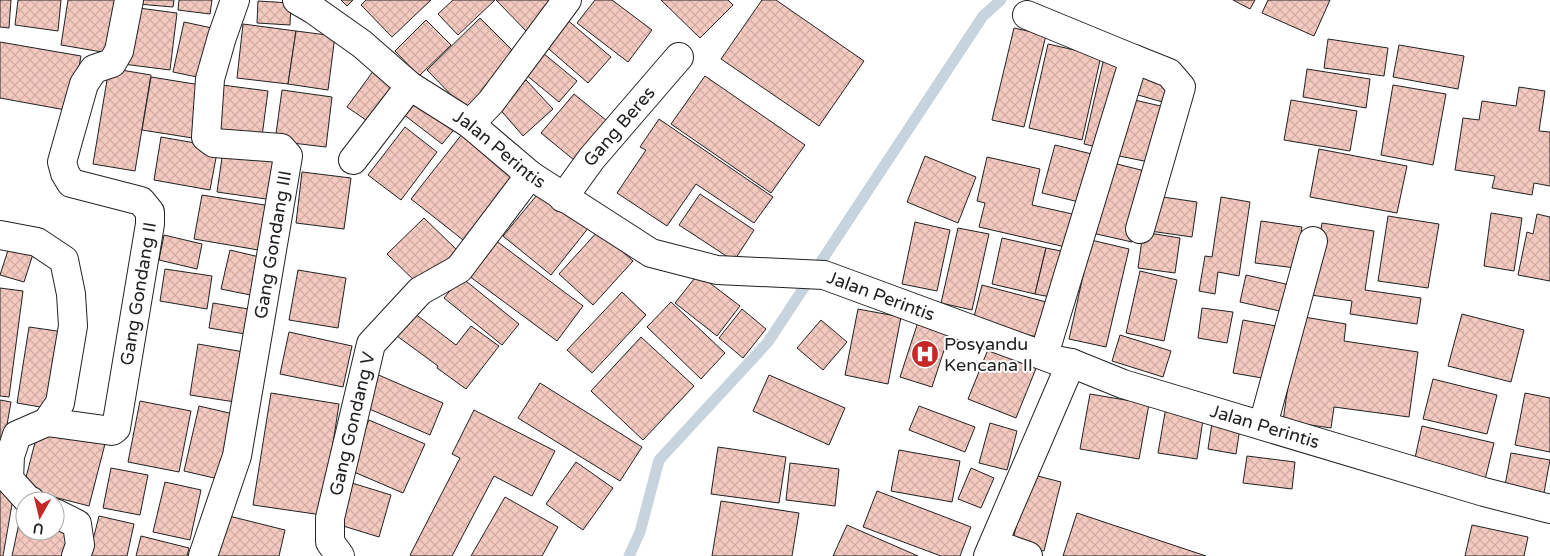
<svg xmlns="http://www.w3.org/2000/svg" width="1550" height="556" viewBox="0 0 1550 556" font-family="'Varela Round',sans-serif">
<style>
.lines{fill:none;stroke-linecap:round;stroke-linejoin:round}
.stream{stroke:#c7d3dd;stroke-width:11}
.building{fill:url(#building-cross-hatch);stroke:#222}
.street-casing{stroke:#222;stroke-width:30}
.street{stroke:#fff;stroke-width:28}
.labels{text-anchor:middle;stroke-width:4;stroke-linejoin:round;paint-order:stroke}
.street-label{font-size:18px;fill:#222;stroke:#fff}
.poi-label{font-size:18px;fill:#222;stroke:#fff;text-anchor:start}
</style>
<defs>
<pattern id="building-cross-hatch" width="8" height="8" patternUnits="userSpaceOnUse" patternTransform="scale(1.25)"><rect width="8" height="8" fill="#f3c9c0"/><path d="M0 0l8 8M0 8l8-8" fill="none" stroke="#d0aca5"/></pattern>
</defs>
<rect width="100%" height="100%" fill="#fff"/>
<g class="lines">
<polyline class="stream" points="629,556 640,532 659,460 768,342 983,16 1001,0"/>
</g>
<g class="building">
<polygon points="0,0 11,0 9,28 0,27"/>
<polygon points="18,0 61,0 58,31 15,25"/>
<polygon points="68,0 123,0 114,54 61,45"/>
<polygon points="138,0 174,0 173,7 138,4"/>
<polygon points="179,0 212,0 210,14 178,10"/>
<polygon points="341,0 353,0 347,6"/>
<polygon points="366,0 431,0 392,37 361,5"/>
<polygon points="453,0 495,0 458,35 438,14"/>
<polygon points="496,0 564,0 529,34"/>
<polygon points="595,0 612,0 652,30 628,62 577,23"/>
<polygon points="661,0 728,0 733,5 700,38"/>
<polygon points="762,0 776,0 864,61 819,126 721,59"/>
<polygon points="1233,0 1255,0 1250,9"/>
<polygon points="1268,0 1330,0 1314,36 1262,13"/>
<polygon points="258,1 291,3 290,25 257,23"/>
<polygon points="131,7 177,13 170,70 123,64"/>
<polygon points="480,18 520,58 467,111 427,70"/>
<polygon points="565,18 611,57 588,83 542,43"/>
<polygon points="426,20 451,45 419,76 395,51"/>
<polygon points="184,22 212,28 202,78 173,72"/>
<polygon points="243,24 296,31 288,84 237,78"/>
<polygon points="1014,28 1046,35 1024,127 992,120"/>
<polygon points="296,31 335,36 328,90 288,84"/>
<polygon points="1328,39 1388,48 1384,76 1324,68"/>
<polygon points="0,42 81,56 71,111 0,98"/>
<polygon points="1048,44 1101,56 1082,140 1029,128"/>
<polygon points="1399,45 1464,56 1458,89 1393,77"/>
<polygon points="543,53 577,81 559,102 525,74"/>
<polygon points="1103,62 1125,66 1106,149 1084,144"/>
<polygon points="109,68 151,75 135,171 93,164"/>
<polygon points="1307,69 1370,79 1366,108 1303,97"/>
<polygon points="374,70 402,91 376,127 347,107"/>
<polygon points="1137,71 1171,79 1166,103 1131,93"/>
<polygon points="705,76 805,145 771,193 671,124"/>
<polygon points="151,77 207,86 199,139 142,130"/>
<polygon points="526,80 553,109 523,136 497,106"/>
<polygon points="222,85 268,91 261,144 215,138"/>
<polygon points="1393,85 1446,94 1433,165 1381,155"/>
<polygon points="1519,87 1545,91 1539,131 1550,132 1550,186 1534,183 1532,195 1492,188 1495,176 1455,170 1463,118 1479,120 1482,101 1516,106"/>
<polygon points="282,90 332,97 326,147 275,141"/>
<polygon points="574,94 607,121 574,160 541,133"/>
<polygon points="418,95 457,126 442,144 403,114"/>
<polygon points="1130,99 1165,107 1154,163 1119,156"/>
<polygon points="1291,100 1357,111 1350,151 1284,140"/>
<polygon points="659,119 773,197 754,223 696,184 667,226 617,193 646,150 640,147"/>
<polygon points="405,127 437,152 401,200 368,175"/>
<polygon points="466,129 527,177 472,247 411,199"/>
<polygon points="161,137 218,147 210,190 154,180"/>
<polygon points="224,144 280,152 273,200 217,192"/>
<polygon points="1055,145 1096,155 1083,203 1042,193"/>
<polygon points="1319,149 1407,166 1397,213 1310,197"/>
<polygon points="925,156 976,177 958,223 907,202"/>
<polygon points="987,157 1040,169 1032,205 1077,215 1070,248 979,227 985,203 977,201"/>
<polygon points="1109,162 1149,172 1132,242 1092,233"/>
<polygon points="302,172 351,178 344,229 296,223"/>
<polygon points="542,189 589,227 551,275 503,236"/>
<polygon points="700,194 754,230 734,261 679,225"/>
<polygon points="202,195 277,207 270,252 194,239"/>
<polygon points="1156,196 1197,202 1192,237 1150,231"/>
<polygon points="1221,197 1250,202 1239,276 1218,272 1215,294 1199,291 1205,256 1212,257"/>
<polygon points="1491,213 1522,218 1514,271 1484,266"/>
<polygon points="1537,214 1550,217 1550,281 1518,275 1527,232 1533,234"/>
<polygon points="1388,216 1439,224 1428,288 1378,281"/>
<polygon points="424,218 457,250 420,286 387,254"/>
<polygon points="1261,221 1302,227 1296,268 1255,263"/>
<polygon points="915,222 950,230 937,291 902,284"/>
<polygon points="1322,223 1374,231 1365,290 1421,298 1417,324 1350,314 1352,301 1311,295"/>
<polygon points="958,228 989,234 972,310 941,303"/>
<polygon points="599,230 633,261 593,305 559,274"/>
<polygon points="1143,232 1180,238 1175,273 1138,268"/>
<polygon points="164,235 202,244 197,269 159,260"/>
<polygon points="1002,238 1046,248 1035,294 992,284"/>
<polygon points="495,240 583,306 557,341 469,276"/>
<polygon points="1091,240 1129,249 1106,347 1069,339"/>
<polygon points="10,244 34,251 24,282 0,275"/>
<polygon points="1046,248 1066,252 1056,298 1035,294"/>
<polygon points="230,250 268,259 260,297 221,289"/>
<polygon points="165,269 212,276 207,309 160,301"/>
<polygon points="298,270 346,278 338,328 289,320"/>
<polygon points="1140,271 1177,280 1164,341 1126,333"/>
<polygon points="698,274 740,306 717,336 675,303"/>
<polygon points="1246,275 1290,285 1284,312 1240,302"/>
<polygon points="461,277 519,324 502,345 444,298"/>
<polygon points="982,285 1050,303 1041,338 973,321"/>
<polygon points="0,288 23,291 9,397 0,396"/>
<polygon points="622,292 646,315 592,373 567,350"/>
<polygon points="671,302 725,353 701,379 647,327"/>
<polygon points="213,303 260,311 257,336 209,328"/>
<polygon points="1202,308 1233,312 1227,343 1198,338"/>
<polygon points="742,309 766,329 743,358 719,338"/>
<polygon points="858,309 901,317 888,384 845,375"/>
<polygon points="414,313 456,345 471,326 499,346 466,389 437,368 438,366 397,336"/>
<polygon points="1462,314 1524,330 1511,382 1448,366"/>
<polygon points="1298,316 1346,324 1344,341 1418,352 1409,417 1334,407 1331,428 1283,421"/>
<polygon points="821,320 847,342 823,370 797,348"/>
<polygon points="1243,320 1276,326 1268,379 1233,373"/>
<polygon points="918,322 950,332 932,387 900,377"/>
<polygon points="29,327 64,332 52,409 17,403"/>
<polygon points="289,332 352,346 343,387 280,374"/>
<polygon points="1120,335 1171,351 1163,377 1112,361"/>
<polygon points="641,337 694,386 643,440 591,391"/>
<polygon points="198,344 244,352 235,402 190,395"/>
<polygon points="989,347 1037,366 1016,418 968,399"/>
<polygon points="374,373 443,403 430,435 360,405"/>
<polygon points="769,375 845,408 829,445 753,411"/>
<polygon points="1433,379 1497,395 1487,434 1423,419"/>
<polygon points="540,383 642,447 620,481 518,418"/>
<polygon points="271,393 339,404 322,515 253,505"/>
<polygon points="1525,393 1550,398 1550,452 1515,445"/>
<polygon points="1090,394 1149,404 1139,459 1080,449"/>
<polygon points="0,400 11,402 1,459 0,459"/>
<polygon points="140,401 191,411 179,472 128,462"/>
<polygon points="199,406 242,416 227,481 184,471"/>
<polygon points="919,406 975,427 965,452 909,430"/>
<polygon points="1166,407 1204,413 1197,459 1158,453"/>
<polygon points="474,410 555,451 532,496 494,476 452,556 413,556 410,555 460,458 452,454"/>
<polygon points="369,420 425,444 403,493 347,469"/>
<polygon points="990,423 1017,431 1007,470 979,463"/>
<polygon points="1212,423 1240,428 1236,454 1208,449"/>
<polygon points="1422,426 1494,443 1484,484 1413,467"/>
<polygon points="39,427 105,444 89,506 23,489"/>
<polygon points="718,447 786,457 779,503 711,494"/>
<polygon points="899,450 960,461 952,502 891,491"/>
<polygon points="1511,453 1550,460 1543,498 1504,491"/>
<polygon points="1247,456 1295,462 1292,489 1243,483"/>
<polygon points="576,462 613,488 583,530 546,504"/>
<polygon points="790,463 839,469 835,506 786,500"/>
<polygon points="111,468 148,475 140,515 103,508"/>
<polygon points="971,468 994,478 981,508 958,499"/>
<polygon points="1030,474 1061,482 1044,551 1012,543"/>
<polygon points="165,482 201,490 190,540 153,532"/>
<polygon points="352,483 391,495 379,537 340,525"/>
<polygon points="0,491 14,493 3,556 0,556"/>
<polygon points="877,491 971,527 960,556 941,556 863,527"/>
<polygon points="505,497 558,527 542,556 471,556"/>
<polygon points="721,501 799,513 792,556 712,556"/>
<polygon points="1077,513 1206,556 1063,556"/>
<polygon points="225,515 285,530 279,556 215,556"/>
<polygon points="99,516 134,524 127,556 89,556"/>
<polygon points="19,523 25,524 25,531 55,530 70,533 66,556 12,556"/>
<polygon points="847,525 918,556 833,556"/>
<polygon points="1472,525 1528,537 1524,556 1465,556"/>
<polygon points="141,536 189,548 187,556 136,556"/>
</g>
<g class="lines">
<g class="street-casing">
<g id="street">
<path id="s1" d="M297 0 314 10 362 44 410 86 470 124 530 175 651 253 717 270 824 275 1055 360 1071 363 1123 384 1484 492 1550 509"/>
<polyline points="1027,15 1134,59 1044,355"/>
<polyline points="1134,59 1169,73 1181,87 1140,229"/>
<polyline points="470,124 491,102 567,0"/>
<polyline points="353,160 410,86"/>
<path id="s2" d="M563 198 592 158 679 57"/>
<polyline points="0,235 37,242 64,260 71,294 73,326 60,403 47,422"/>
<polyline points="1263,425 1313,241"/>
<path id="s3" d="M31 501 27 499 9 479 10 456 17 435 47 422 112 431 116 428 150 224V212L141 201 71 183 65 173 62 162 84 84 94 69 112 63 119 51 129 0"/>
<polyline points="55,513 77,524 80,545 76,556"/>
<polyline points="994,544 1028,556"/>
<path id="s4" d="M203 556 237 456 288 156 281 148 214 143 206 137 210 79 222 37 235 0"/>
<path id="s5" d="M340 556 330 542V518L371 344 420 291 459 269 530 175"/>
<polyline points="988,556 1071,363"/>
</g>
</g>
<use href="#street" class="street"/>
</g>
<defs>
<g id="hospital-disc" transform="scale(1.4375)"><circle r="9.5" fill="#c62828" stroke="#fff"/><path d="M-5-5h3v3.5h4V-5h3V5h-3V1.5h-4V5h-3Z" fill="#fff"/></g>
</defs>
<g fill-rule="evenodd">
<use href="#hospital-disc" x="925" y="354"/>
</g>
<g class="labels">
<g class="street-label">
<text dy="6" stroke="none"><textPath href="#s2" startOffset="91">Gang Beres</textPath></text>
<text dy="6" stroke="none"><textPath href="#s1" startOffset="252">Jalan Perintis</textPath></text>
<text dy="6" stroke="none"><textPath href="#s4" startOffset="320">Gang Gondang III</textPath></text>
<text dy="6" stroke="none"><textPath href="#s3" startOffset="316">Gang Gondang II</textPath></text>
<text dy="6" stroke="none"><textPath href="#s1" startOffset="672">Jalan Perintis</textPath></text>
<text dy="6" stroke="none"><textPath href="#s5" startOffset="138">Gang Gondang V</textPath></text>
<text dy="6" stroke="none"><textPath href="#s1" startOffset="1078">Jalan Perintis</textPath></text>
</g>
<g class="poi-label">
<text x="944" y="350">Posyandu<tspan x="944" dy="21">Kencana II</tspan></text>
</g>
</g>
<g transform="translate(40 516) rotate(188)"><circle r="24" fill="#ffffff" stroke="#a7a7a7"/>
<path d="M0-4L9 19L0 12L-9 19Z" fill="#c62828"/>
<text y="-8" font-size="14" font-weight="bold" text-anchor="middle" fill="#222222">U</text>
</g>
</svg>
